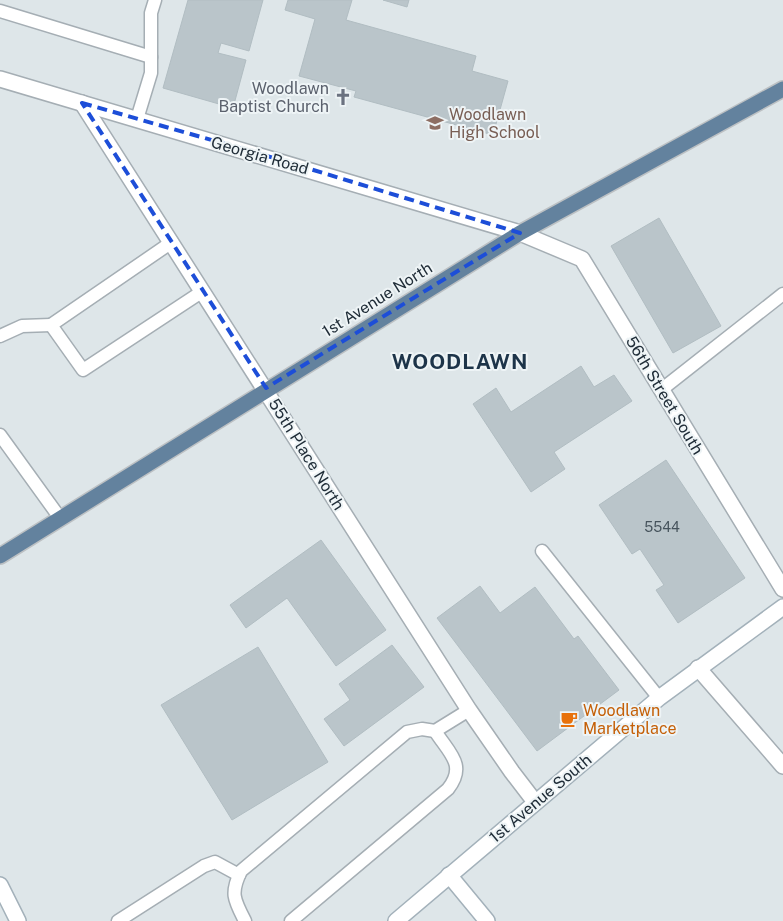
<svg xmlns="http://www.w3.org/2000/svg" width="783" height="921" viewBox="0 0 783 921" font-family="'Public Sans',sans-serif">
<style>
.building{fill:#bac5ca;stroke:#b1bdc2}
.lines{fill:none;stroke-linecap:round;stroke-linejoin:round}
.lane-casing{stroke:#a5aeb4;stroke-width:15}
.street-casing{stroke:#a5aeb4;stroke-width:18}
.secondary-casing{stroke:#a3b1ba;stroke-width:18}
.primary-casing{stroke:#bcc0c3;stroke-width:18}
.lane{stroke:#fff;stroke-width:12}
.street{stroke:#fff;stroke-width:15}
.secondary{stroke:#fff;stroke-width:15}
.primary{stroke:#63829e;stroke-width:15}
.marked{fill:none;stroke:#1d4ed8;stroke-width:4;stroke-dasharray:10 6;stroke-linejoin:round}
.labels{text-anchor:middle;stroke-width:4;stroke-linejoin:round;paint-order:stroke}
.number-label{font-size:14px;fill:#46535c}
.worship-label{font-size:16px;fill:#5b616d;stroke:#eef4f6;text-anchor:end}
.education-label{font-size:16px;fill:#785e54;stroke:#eef4f6;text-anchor:start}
.street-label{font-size:16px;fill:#202d38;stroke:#eef4f6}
.food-label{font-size:16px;fill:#c56008;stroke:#eef4f6;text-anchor:start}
.district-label{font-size:21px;font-weight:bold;letter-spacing:1px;fill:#1d3449;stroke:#eef4f6}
</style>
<rect width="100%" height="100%" fill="#dee6e9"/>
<g class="building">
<polygon points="188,0 263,0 249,51 221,43 218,53 246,60 233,108 163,88"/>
<polygon points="288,0 352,0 346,20 476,56 472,71 508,81 493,135 354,97 356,91 299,76 315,19 285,10"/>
<polygon points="383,0 409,0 407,7"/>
<polygon points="659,218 721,326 673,353 611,246"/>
<polygon points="581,366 594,387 614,375 632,401 554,452 565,469 531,492 473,404 496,388 511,412"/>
<polygon points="666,460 745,578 678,623 656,590 664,585 640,549 632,554 599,505"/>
<polygon points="321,540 386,630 336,666 287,598 246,628 230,605"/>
<polygon points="480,586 500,613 535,587 574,639 578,636 619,690 537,751 437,618"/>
<polygon points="392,645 424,687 344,746 324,719 350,700 339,684"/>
<polygon points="258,647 328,762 232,820 161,705"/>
</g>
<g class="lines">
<g class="lane-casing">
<g id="lane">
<polyline points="0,11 151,57"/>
<polyline points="137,119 151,73 151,13 155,0"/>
<polyline points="172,242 51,325 83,370 203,291"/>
<polyline points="0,336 22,326 51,325"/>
<polyline points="661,390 783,294"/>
<polyline points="0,435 60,518"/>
<polyline points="542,551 659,698"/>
<polyline points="118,921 204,866 215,862 239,875"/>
<path d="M245 921C234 900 230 893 241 871L407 732 422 729 435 731 469 710"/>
<path d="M291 921 448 789C467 765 449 753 435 731"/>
</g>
</g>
<g class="street-casing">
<g id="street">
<polyline points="0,79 520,233 582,259 783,589"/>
<polyline points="82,103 469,710 512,772 535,802"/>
<polyline points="698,668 783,766"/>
</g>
</g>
<g class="secondary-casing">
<g id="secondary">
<polyline points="449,875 487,921"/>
<polyline points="0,885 18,921"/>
<polyline points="396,921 659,698 783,607"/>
</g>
</g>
<g class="primary-casing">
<polyline id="primary" points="0,556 520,233 783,89"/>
</g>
<use href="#lane" class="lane"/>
<use href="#street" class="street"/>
<use href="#secondary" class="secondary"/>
<use href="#primary" class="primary"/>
</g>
<path class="marked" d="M82 103 264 155 520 233 266 388Z"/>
<defs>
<g id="church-bare" transform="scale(1.35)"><path d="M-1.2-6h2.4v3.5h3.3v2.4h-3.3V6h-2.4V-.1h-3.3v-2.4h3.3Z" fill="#6b7280" stroke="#eef4f6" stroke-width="2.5" paint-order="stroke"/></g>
<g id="school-bare" transform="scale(1.35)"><path d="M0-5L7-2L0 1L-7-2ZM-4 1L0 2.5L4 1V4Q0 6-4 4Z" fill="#8d6e63" stroke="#eef4f6" stroke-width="2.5" paint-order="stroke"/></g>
<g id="cafe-bare" transform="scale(1.35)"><path d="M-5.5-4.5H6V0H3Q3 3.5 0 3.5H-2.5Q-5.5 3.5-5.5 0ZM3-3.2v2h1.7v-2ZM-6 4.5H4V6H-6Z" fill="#e8710a" stroke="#eef4f6" stroke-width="2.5" paint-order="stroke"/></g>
</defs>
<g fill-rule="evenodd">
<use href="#church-bare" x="343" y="97"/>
<use href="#school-bare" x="435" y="123"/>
<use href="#cafe-bare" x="569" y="719"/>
</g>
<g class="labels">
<g class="number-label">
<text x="662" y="532">5544</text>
</g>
<g class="worship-label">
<text x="329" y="94">Woodlawn<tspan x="329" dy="18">Baptist Church</tspan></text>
</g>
<g class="education-label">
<text x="449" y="120">Woodlawn<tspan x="449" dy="18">High School</tspan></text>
</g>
<g class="street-label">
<text transform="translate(260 155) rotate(16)" y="6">Georgia Road</text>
<text transform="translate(377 299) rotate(-32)" y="6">1st Avenue North</text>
<text transform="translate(665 395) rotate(59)" y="6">56th Street South</text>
<text transform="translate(307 454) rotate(58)" y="6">55th Place North</text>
<text transform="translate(540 798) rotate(-40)" y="6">1st Avenue South</text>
</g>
<g class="food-label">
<text x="583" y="716">Woodlawn<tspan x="583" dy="18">Marketplace</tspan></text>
</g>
<g class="district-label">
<text x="460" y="369">WOODLAWN</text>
</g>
</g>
</svg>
